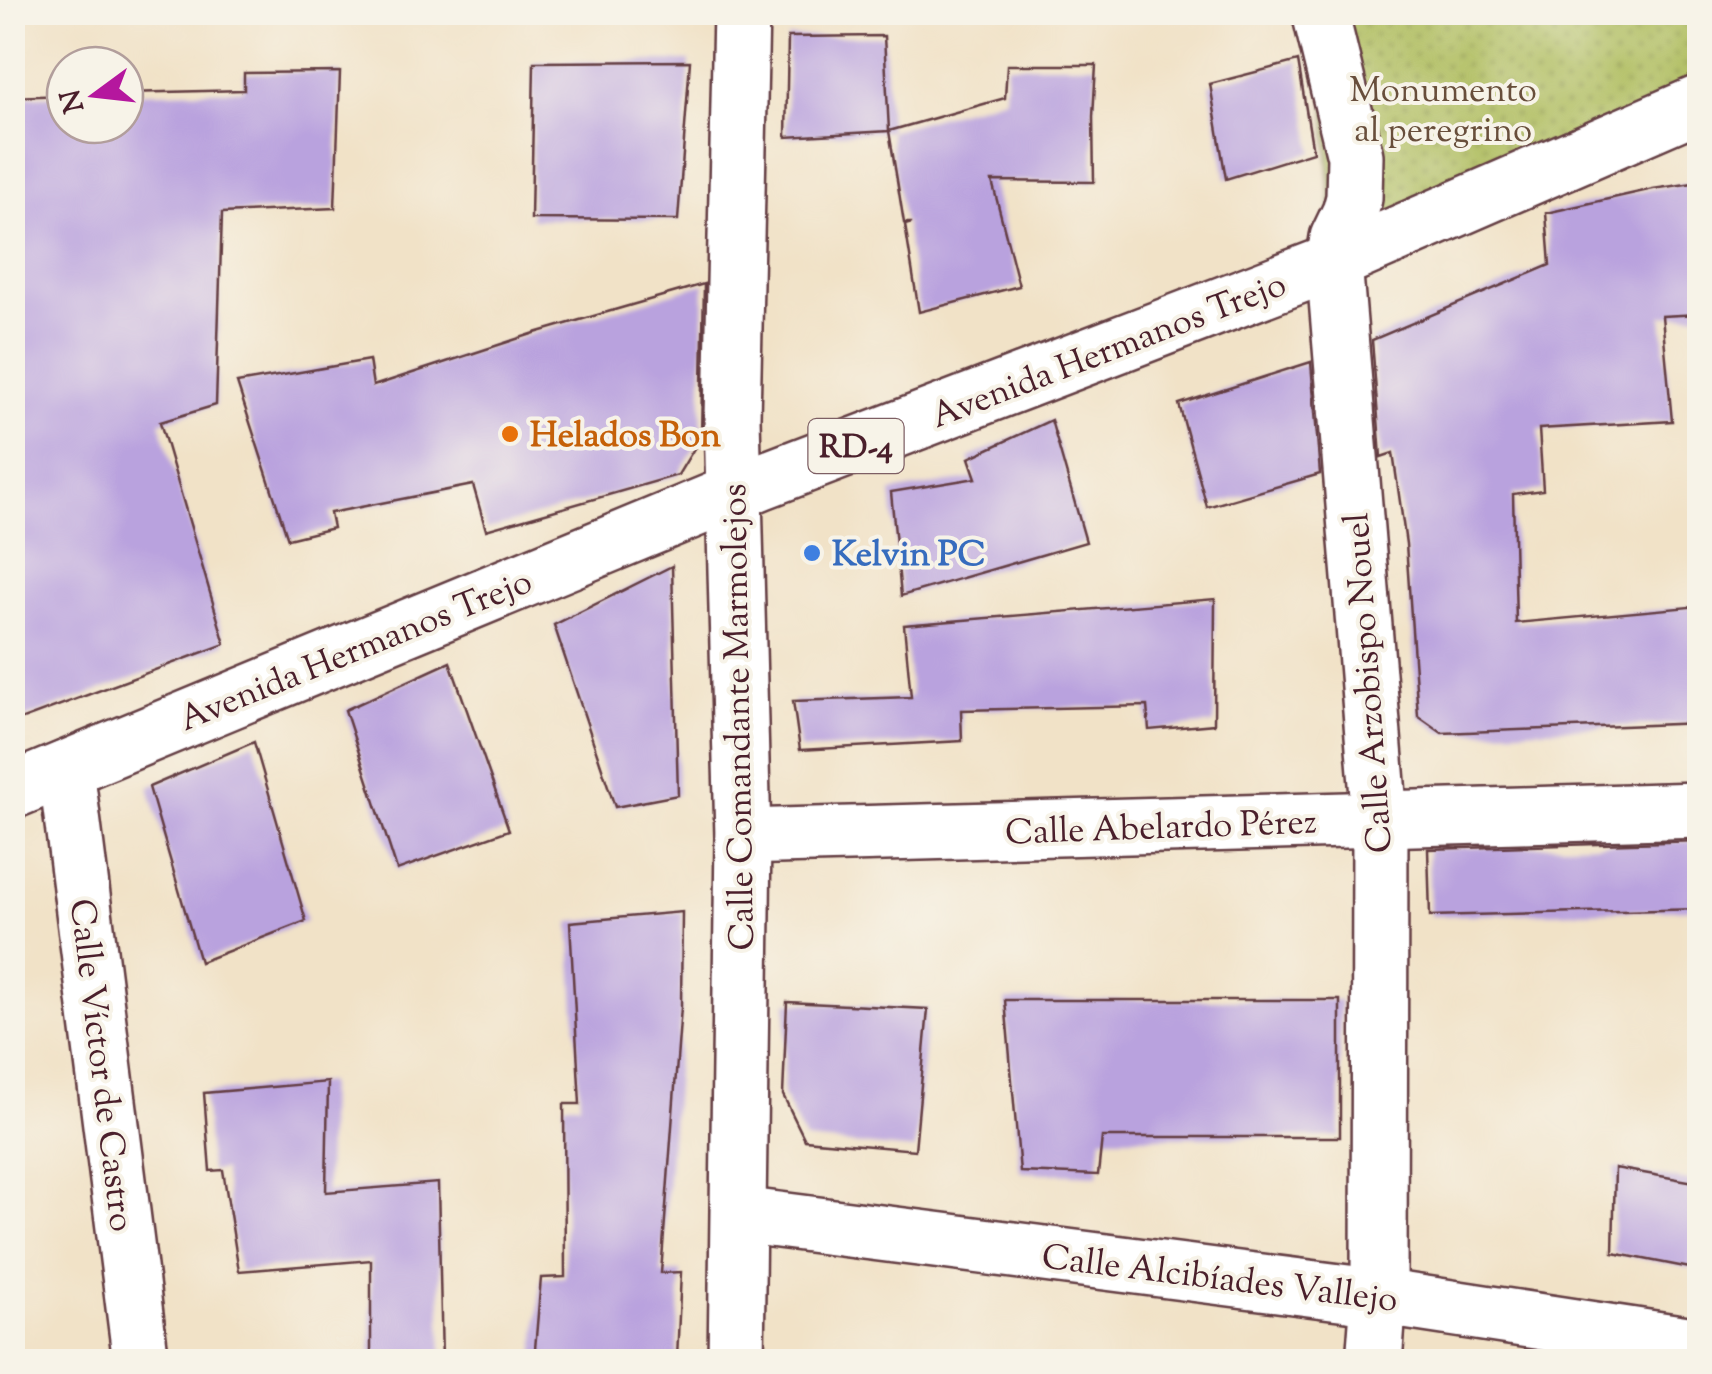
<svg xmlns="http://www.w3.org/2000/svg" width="1712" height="1374" viewBox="0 0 1712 1374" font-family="'Sorts Mill Goudy',serif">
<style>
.park{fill:url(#park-dots);stroke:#7c6e45;stroke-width:2.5}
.building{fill:#b9a2de}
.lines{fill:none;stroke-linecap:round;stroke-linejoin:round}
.minor-casing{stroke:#633c42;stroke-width:60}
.primary-casing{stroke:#633c42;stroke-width:60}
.minor{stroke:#fff;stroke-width:55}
.primary{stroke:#fff;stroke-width:55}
.food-dot{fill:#e8710a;stroke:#f7f3e8;stroke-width:4}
.shop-dot{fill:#3f7fe0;stroke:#f7f3e8;stroke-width:4}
.labels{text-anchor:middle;stroke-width:8;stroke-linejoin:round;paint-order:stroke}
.shield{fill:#f7f3e8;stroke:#7e5f64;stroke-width:2.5}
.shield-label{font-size:32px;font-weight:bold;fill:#4a1f2b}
.park-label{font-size:35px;fill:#684e3b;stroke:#f7f3e8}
.street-label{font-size:35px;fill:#4a1f2b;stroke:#f7f3e8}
.food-label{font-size:35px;font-weight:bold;fill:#c56008;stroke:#f7f3e8;text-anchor:start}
.shop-label{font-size:35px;font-weight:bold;fill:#366cbe;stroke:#f7f3e8;text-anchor:start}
</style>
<defs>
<pattern id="park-dots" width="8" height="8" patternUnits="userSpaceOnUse" patternTransform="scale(2.5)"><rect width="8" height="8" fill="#afbd5f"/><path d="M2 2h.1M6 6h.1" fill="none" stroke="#90994f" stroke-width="1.8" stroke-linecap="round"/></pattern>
</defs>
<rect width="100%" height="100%" fill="#f7f3e8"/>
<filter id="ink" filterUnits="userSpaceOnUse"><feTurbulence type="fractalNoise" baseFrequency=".01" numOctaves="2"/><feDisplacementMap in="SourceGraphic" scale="20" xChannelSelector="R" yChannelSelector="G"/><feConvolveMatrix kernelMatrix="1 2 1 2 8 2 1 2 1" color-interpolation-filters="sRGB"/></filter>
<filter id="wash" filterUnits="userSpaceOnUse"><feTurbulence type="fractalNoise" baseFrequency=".0048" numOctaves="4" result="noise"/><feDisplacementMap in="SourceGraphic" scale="40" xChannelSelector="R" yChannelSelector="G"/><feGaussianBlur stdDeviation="2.25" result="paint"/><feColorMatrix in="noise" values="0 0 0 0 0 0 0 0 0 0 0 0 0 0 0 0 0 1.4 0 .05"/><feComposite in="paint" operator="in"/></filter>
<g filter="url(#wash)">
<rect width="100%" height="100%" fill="#f1e2c7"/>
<polygon class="park" points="1320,13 1699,13 1699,103 1334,262"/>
<g id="blocks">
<g class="building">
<polygon points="884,36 889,131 786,137 788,37"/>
<polygon points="690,61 678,220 531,219 534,62"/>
<polygon points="1298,61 1313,152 1226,179 1210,84"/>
<polygon points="1007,65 1096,65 1093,117 1094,182 992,181 1019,286 919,312 905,225 912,223 904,223 889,131 1005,98"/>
<polygon points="340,72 335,208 222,213 216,405 160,422 225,644 12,723 12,97 65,95 65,125 125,125 125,93 244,90 244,73"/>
<polygon points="1700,182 1700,314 1662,316 1672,421 1539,429 1543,490 1513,494 1516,623 1700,606 1700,723 1442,733 1418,716 1406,544 1393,453 1381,457 1372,340 1550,265 1546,213 1653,189"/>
<polygon points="704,284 701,437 678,475 486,530 473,485 330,513 333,528 288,539 237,383 369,360 373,386 535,333"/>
<polygon points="1311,362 1320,474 1207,507 1179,404"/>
<polygon points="1051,420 1086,542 901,596 891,492 976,478 969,458"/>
<polygon points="672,566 678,795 615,807 554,625"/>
<polygon points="1215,599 1214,724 1149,730 1147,706 961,710 962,741 800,750 793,701 911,697 904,625"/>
<polygon points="450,662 509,830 397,870 345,710"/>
<polygon points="254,742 306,921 200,962 149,787"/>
<polygon points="1700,841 1700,909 1430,916 1428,849"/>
<polygon points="682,912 681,1007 661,1273 681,1272 677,1359 534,1361 541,1278 565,1277 564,1104 580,1104 570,922"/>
<polygon points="1005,1000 1340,1000 1340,1137 1102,1137 1098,1175 1020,1172"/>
<polygon points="787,1002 928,1009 915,1150 805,1140 783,1095"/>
<polygon points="328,1082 326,1192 438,1183 442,1362 371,1362 371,1260 239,1271 223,1170 210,1171 204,1093"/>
<polygon points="1615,1168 1700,1183 1700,1213 1690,1268 1613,1253"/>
</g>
</g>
</g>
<g filter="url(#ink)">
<use href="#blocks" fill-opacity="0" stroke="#633c42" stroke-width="2.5"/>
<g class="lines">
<g class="minor-casing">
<g id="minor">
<polyline points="1320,12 1355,156 1354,198 1350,213 1338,238 1334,262 1380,820 1379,1297 1374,1362"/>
<polyline points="66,769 141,1362"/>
<polyline points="743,837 1700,810"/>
<polyline points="740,1215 1379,1297 1700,1346"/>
<polyline points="736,1362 743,837 732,418 741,12"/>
</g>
</g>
<g class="primary-casing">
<polyline id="primary" points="12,791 760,482 1334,262 1700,103"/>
</g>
<use href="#minor" class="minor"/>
<use href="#primary" class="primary"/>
</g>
</g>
<circle class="food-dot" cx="510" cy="434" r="10"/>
<circle class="shop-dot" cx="812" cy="553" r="10"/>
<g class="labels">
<rect class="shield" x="808.5" y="419" width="95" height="54" rx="8"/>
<g class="shield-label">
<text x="856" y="457">RD-4</text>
</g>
<g class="park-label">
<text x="1443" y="101">Monumento<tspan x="1443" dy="40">al peregrino</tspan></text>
</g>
<g class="street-label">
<text transform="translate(1108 349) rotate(-21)" y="12">Avenida Hermanos Trejo</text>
<text transform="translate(355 649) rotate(-22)" y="12">Avenida Hermanos Trejo</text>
<text transform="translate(1367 683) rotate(-94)" y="12">Calle Arzobispo Nouel</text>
<text transform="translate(737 717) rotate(-91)" y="12">Calle Comandante Marmolejos</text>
<text transform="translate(1161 826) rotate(-2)" y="12">Calle Abelardo Pérez</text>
<text transform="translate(103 1065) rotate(83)" y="12">Calle Víctor de Castro</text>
<text transform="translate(1220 1277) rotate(7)" y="12">Calle Alcibíades Vallejo</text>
</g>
<g class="food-label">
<text x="530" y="446">Helados Bon</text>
</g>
<g class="shop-label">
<text x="832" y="565">Kelvin PC</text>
</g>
</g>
<rect width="1712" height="1374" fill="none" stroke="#f7f3e8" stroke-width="50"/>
<g transform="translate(95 95) rotate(255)"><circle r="48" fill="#f7f3e8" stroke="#b29e9c" stroke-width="2.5"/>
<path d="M0-8L18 38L0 25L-18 38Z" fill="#b5179e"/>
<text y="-15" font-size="28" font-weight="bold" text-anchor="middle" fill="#4a1f2b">N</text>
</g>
</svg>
